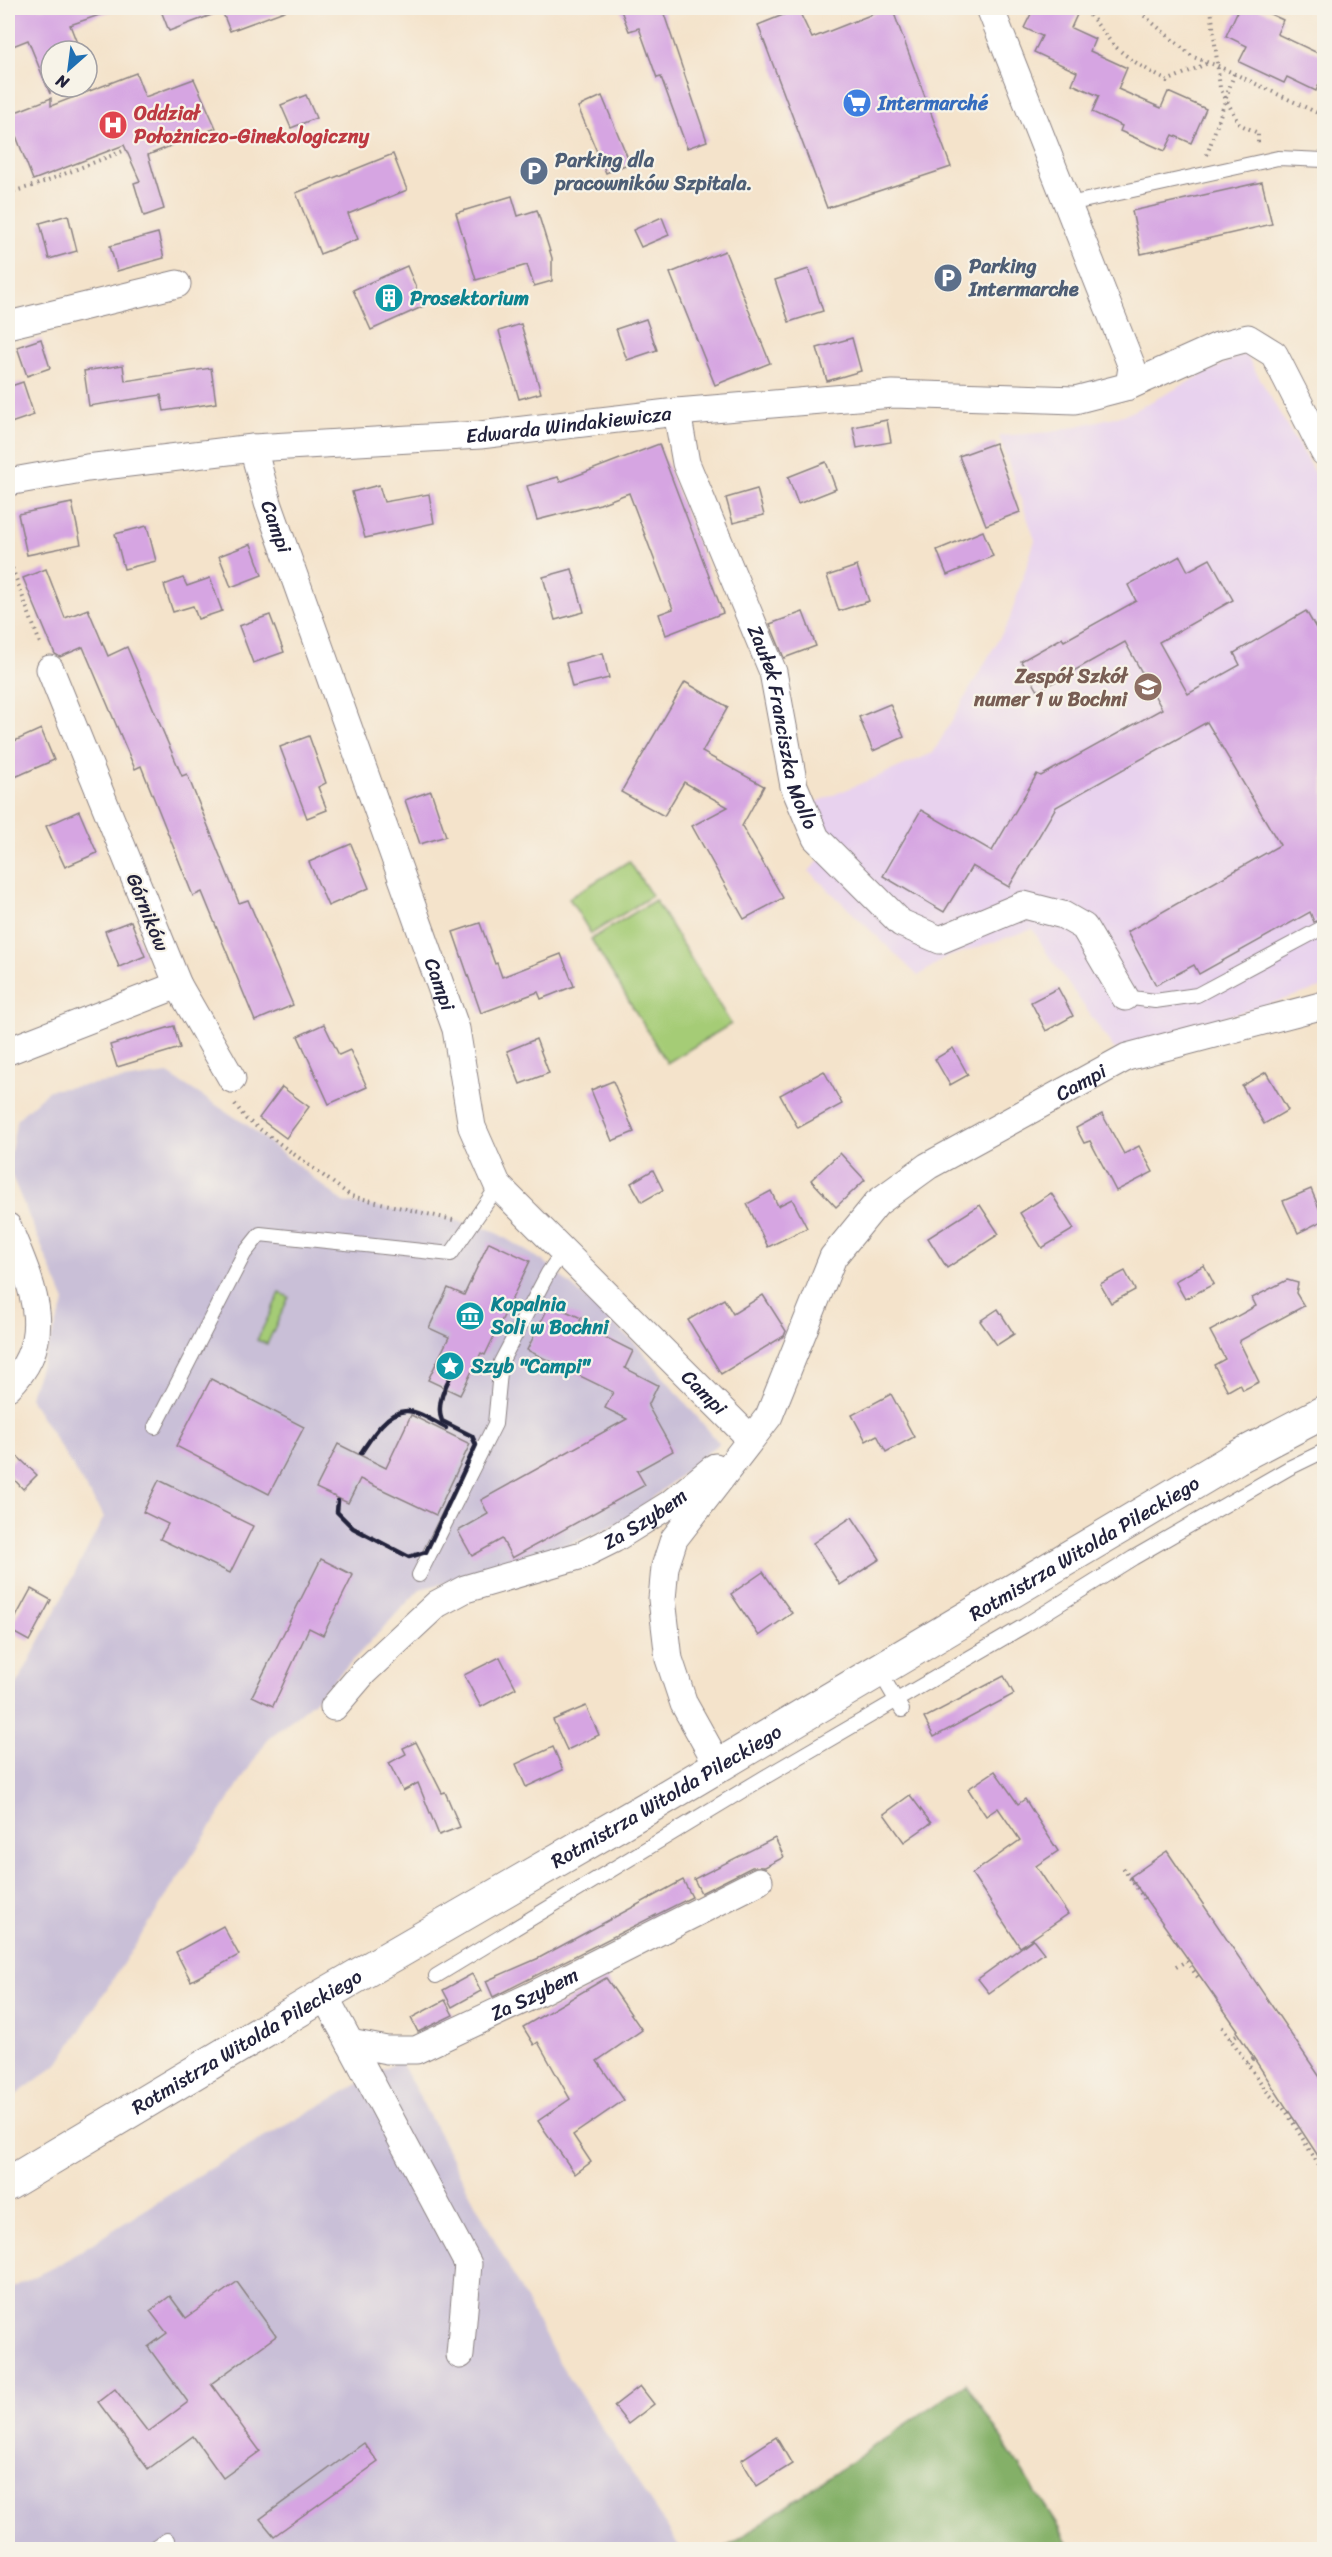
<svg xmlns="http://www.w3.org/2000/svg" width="1332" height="2557" viewBox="0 0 1332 2557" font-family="Sriracha,sans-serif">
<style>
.built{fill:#e8d2ee}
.industrial{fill:#c9bfd7}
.green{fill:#a5cc76;stroke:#647758;stroke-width:1.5}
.forest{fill:#84b067;stroke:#536951;stroke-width:1.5}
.building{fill:#d6a5e2}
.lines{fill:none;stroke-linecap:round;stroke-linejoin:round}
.lane-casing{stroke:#8b8283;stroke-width:16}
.street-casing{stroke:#8b8283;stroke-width:29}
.secondary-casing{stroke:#8b8283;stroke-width:35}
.path{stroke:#8b8283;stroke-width:4;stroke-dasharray:1.5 4.5;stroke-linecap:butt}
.lane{stroke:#fff;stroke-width:14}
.street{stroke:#fff;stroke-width:27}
.secondary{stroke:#fff;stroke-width:33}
.rail{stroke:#22223b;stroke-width:4.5}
.labels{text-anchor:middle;stroke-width:4.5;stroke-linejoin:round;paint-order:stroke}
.shop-label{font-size:20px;font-weight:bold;fill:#366cbe;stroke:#f7f3e8;text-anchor:start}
.health-label{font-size:20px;font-weight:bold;fill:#be3a42;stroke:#f7f3e8;text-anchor:start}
.service-label{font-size:20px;font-weight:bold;fill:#4e5e75;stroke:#f7f3e8;text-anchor:start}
.culture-label{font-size:20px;font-weight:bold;fill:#0d838f;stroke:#f7f3e8;text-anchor:start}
.street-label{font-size:20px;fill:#22223b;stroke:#f7f3e8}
.education-label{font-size:20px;font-weight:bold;fill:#785e54;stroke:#f7f3e8;text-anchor:end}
</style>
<rect width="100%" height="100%" fill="#f7f3e8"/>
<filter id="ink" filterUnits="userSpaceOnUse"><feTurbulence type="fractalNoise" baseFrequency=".0167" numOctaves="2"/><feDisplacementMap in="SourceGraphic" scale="12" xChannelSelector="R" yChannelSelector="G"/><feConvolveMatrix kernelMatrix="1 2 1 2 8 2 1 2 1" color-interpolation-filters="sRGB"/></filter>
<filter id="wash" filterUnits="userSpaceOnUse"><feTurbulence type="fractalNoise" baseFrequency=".008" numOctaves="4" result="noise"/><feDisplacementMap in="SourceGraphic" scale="24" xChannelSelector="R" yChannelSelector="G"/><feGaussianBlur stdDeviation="1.35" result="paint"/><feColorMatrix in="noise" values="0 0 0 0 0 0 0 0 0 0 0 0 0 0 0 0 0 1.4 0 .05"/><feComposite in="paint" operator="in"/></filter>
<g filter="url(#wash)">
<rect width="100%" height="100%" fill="#f4e3cb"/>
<polygon class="built" points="1245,353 1324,490 1324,987 1115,1050 1048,955 1033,929 945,958 918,976 809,871 835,843 812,804 933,753 1009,621 1035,540 999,436 1052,432 1127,414"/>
<g class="industrial">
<polygon points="168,1074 247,1125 343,1202 447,1218 492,1230 546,1263 637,1345 719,1443 626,1520 525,1563 420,1589 314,1701 267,1740 59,2063 8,2101 8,1702 104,1517 29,1397 65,1302 8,1167 17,1119 49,1090"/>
<polygon points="400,2060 557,2359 681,2549 8,2550 8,2290 60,2264 209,2169"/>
</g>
<g class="green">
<polygon points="629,861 652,896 591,934 569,898"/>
<polygon points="655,900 731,1024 667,1063 591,939"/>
<polygon points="280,1293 289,1297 267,1344 257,1340"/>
</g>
<polygon class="forest" points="966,2383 1072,2549 724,2549"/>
<g id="blocks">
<g class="building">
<polygon points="8,8 111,8 111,11 70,25 80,51 51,51 50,94 28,40 8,48"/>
<polygon points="160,8 287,8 287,10 230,31 222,11 169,31"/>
<polygon points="620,8 662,8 707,141 687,148 661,77 657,78 639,28 629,31"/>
<polygon points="888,8 892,8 951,167 827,208 758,25 798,9 812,38"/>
<polygon points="1034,8 1080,8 1071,28 1095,39 1090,51 1127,68 1118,89 1161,108 1168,92 1206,109 1191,143 1173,135 1165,151 1120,131 1122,126 1092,112 1099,96 1072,84 1077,72 1034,52 1042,36 1024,28"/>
<polygon points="1239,8 1257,8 1283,20 1277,34 1324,56 1324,73 1316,91 1287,77 1284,83 1239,62 1247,46 1226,36"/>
<polygon points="136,73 145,97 194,79 216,128 148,155 164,209 144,216 134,183 140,181 124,145 33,180 8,115 51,98 51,106"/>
<polygon points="306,95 316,118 291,128 281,105"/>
<polygon points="602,96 630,163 606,173 578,107"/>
<polygon points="393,154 407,190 348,214 358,239 320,254 296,193"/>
<polygon points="1262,182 1272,224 1141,254 1132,211"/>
<polygon points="512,196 518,216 537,210 552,258 552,281 534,286 527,265 476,280 456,213"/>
<polygon points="68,215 77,251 49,259 40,223"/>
<polygon points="662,217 669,235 641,247 633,230"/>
<polygon points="158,233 164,258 117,271 110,246"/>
<polygon points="725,251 770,363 715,385 670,273"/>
<polygon points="407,266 424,306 371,330 353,290"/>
<polygon points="809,269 823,311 789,322 775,280"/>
<polygon points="646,319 657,350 627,360 616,329"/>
<polygon points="521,324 541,393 519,399 499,331"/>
<polygon points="852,338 861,371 827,381 817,348"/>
<polygon points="41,339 50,368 27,376 17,347"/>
<polygon points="123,365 125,381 211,368 216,403 164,411 161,395 89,406 84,371"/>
<polygon points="23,382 34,415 8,424 8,387"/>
<polygon points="887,420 891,442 857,448 853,427"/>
<polygon points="995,443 1020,512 986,525 959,456"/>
<polygon points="659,444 723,613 666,635 659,614 673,609 629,493 600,504 537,520 527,486 558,477 560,482"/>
<polygon points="826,462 836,489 798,504 788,477"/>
<polygon points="379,485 384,502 429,494 434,523 365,538 352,492"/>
<polygon points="757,489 764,515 733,523 726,498"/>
<polygon points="72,503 81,544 27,555 18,514"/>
<polygon points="147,526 156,561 124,569 115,534"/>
<polygon points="983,531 993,556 947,575 937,550"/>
<polygon points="251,544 262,575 231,587 219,556"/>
<polygon points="1180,556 1188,571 1210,559 1233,600 1159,642 1188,694 1240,665 1234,653 1306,611 1324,642 1324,918 1314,922 1310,912 1199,974 1194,965 1156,985 1127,932 1280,845 1207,722 1056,807 1009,887 972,866 944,912 883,876 921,810 992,851 1037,774 1041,776 1162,709 1125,642 1038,691 1021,661 1062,638 1064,641 1136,601 1128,585"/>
<polygon points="857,566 869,601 839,611 827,576"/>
<polygon points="46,569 65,618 88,609 108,656 127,647 182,776 187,774 239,903 248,900 293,1005 255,1021 202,892 193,896 141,766 135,769 83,647 60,657 55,654 23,578"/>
<polygon points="572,569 584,612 555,620 543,577"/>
<polygon points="183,578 187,586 210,578 222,611 198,619 193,606 173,612 164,585"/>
<polygon points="803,612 816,646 784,658 770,624"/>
<polygon points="270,615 284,652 253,663 239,626"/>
<polygon points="603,653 609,678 572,687 566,663"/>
<polygon points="685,682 728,707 702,752 764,786 742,826 783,898 744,919 692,826 728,807 684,782 664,816 621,792"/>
<polygon points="890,704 904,737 873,751 859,717"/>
<polygon points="41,729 54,760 8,780 8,744"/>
<polygon points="309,736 326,783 318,787 327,810 307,818 280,747"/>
<polygon points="431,791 446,836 420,844 405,800"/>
<polygon points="79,811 97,853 65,867 46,826"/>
<polygon points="351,844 369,888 328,906 309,862"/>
<polygon points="131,921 145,956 119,967 105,931"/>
<polygon points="480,923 495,964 497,963 502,977 561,954 574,986 541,999 538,992 481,1013 453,932"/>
<polygon points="1058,988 1073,1016 1046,1031 1031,1002"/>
<polygon points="324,1024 339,1055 350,1050 367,1087 329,1104 298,1036"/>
<polygon points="174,1026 180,1048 117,1067 110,1045"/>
<polygon points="536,1039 549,1073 520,1084 507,1051"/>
<polygon points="953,1048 968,1075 950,1085 935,1059"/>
<polygon points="824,1071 842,1104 798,1128 780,1095"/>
<polygon points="1266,1072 1288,1110 1264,1124 1242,1086"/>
<polygon points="613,1081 634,1132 612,1141 591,1090"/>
<polygon points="282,1087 309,1107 286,1138 259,1118"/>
<polygon points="1102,1114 1124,1154 1139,1146 1153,1172 1116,1191 1090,1141 1084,1143 1076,1128"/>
<polygon points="840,1153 865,1180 836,1207 811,1180"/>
<polygon points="653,1170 663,1190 642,1202 631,1183"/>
<polygon points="1311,1189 1324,1220 1298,1233 1283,1201"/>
<polygon points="771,1191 778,1206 792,1199 807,1228 768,1247 747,1204"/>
<polygon points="1051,1193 1074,1229 1042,1248 1020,1213"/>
<polygon points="980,1205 999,1234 947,1268 928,1238"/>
<polygon points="489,1242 530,1261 485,1355 481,1353 460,1395 428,1380 449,1337 429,1328 448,1288 464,1295"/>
<polygon points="1204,1265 1214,1284 1185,1299 1175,1281"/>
<polygon points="1125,1271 1135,1290 1111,1303 1100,1284"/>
<polygon points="1287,1280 1298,1283 1296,1293 1304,1306 1239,1341 1259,1382 1243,1390 1240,1384 1228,1391 1214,1365 1225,1359 1210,1331 1256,1306 1252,1298"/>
<polygon points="763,1295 786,1331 784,1336 721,1374 688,1320 724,1299 733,1314"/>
<polygon points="550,1304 581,1318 579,1324 633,1351 625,1368 658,1385 648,1406 673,1451 637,1471 645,1485 512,1558 502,1539 472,1556 458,1531 488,1514 481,1500 627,1419 605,1408 613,1392 527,1350"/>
<polygon points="998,1309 1014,1334 997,1345 980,1321"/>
<polygon points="211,1379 304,1427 269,1494 176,1446"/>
<polygon points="891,1394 914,1437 886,1452 877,1435 866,1441 852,1415"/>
<polygon points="411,1415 470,1444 436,1515 360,1479 348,1503 316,1488 338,1444 386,1468"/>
<polygon points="17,1456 37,1475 23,1489 8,1473 8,1465"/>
<polygon points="159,1480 253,1526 230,1573 160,1539 168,1524 143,1512"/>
<polygon points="852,1517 880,1559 840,1585 813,1543"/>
<polygon points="321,1559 353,1575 323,1635 309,1628 273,1706 252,1696"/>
<polygon points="763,1572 792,1613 759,1636 731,1594"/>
<polygon points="31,1589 51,1600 29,1641 9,1630"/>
<polygon points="500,1657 516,1688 481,1707 464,1675"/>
<polygon points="1004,1676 1014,1694 934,1737 924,1718"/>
<polygon points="586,1706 599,1735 567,1750 553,1720"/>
<polygon points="416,1742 442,1793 445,1792 460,1827 439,1835 418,1783 403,1791 389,1763 406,1754 403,1748"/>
<polygon points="553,1747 563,1770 526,1787 516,1764"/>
<polygon points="995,1771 1018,1804 1025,1799 1058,1851 1036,1866 1068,1914 1020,1947 972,1874 1020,1840 998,1808 986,1816 968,1789"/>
<polygon points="910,1795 931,1823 904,1842 884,1814"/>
<polygon points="775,1838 784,1857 765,1867 752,1867 701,1893 694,1879"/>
<polygon points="1167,1851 1324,2083 1324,2165 1236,2031 1238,2030 1130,1877"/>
<polygon points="683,1880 692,1897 493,1997 486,1981 539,1958"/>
<polygon points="223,1926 239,1955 191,1981 176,1952"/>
<polygon points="1033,1939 1044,1953 989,1993 978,1979"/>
<polygon points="472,1974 481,1991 452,2007 443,1990"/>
<polygon points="606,1978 642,2030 597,2061 624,2100 573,2135 591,2162 575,2174 538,2121 570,2099 538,2042 534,2045 523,2027"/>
<polygon points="445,2000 453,2015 418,2032 411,2018"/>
<polygon points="237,2282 276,2336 211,2384 260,2451 223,2478 193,2436 148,2469 98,2402 115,2389 148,2432 188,2402 148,2347 167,2333 150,2311 170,2296 186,2318"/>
<polygon points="640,2386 654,2404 628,2424 614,2406"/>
<polygon points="776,2437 792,2464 757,2486 741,2460"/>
<polygon points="364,2443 378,2462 274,2536 260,2519"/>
</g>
</g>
</g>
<g filter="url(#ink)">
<use href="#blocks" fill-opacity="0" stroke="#8b8283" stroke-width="1.5"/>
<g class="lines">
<g class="lane-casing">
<g id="lane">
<polyline points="1069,204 1278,158 1324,160"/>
<polyline points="1125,997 1155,1001 1197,995 1324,927"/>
<polyline points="155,1427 244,1254 260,1234 451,1254 498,1186"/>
<polyline points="419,1575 495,1424 501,1362 548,1273 564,1250"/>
<polyline points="878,1669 902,1710"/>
<polyline points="436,1976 765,1777 1024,1626 1133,1558 1289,1468 1324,1451"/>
<polyline points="151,2550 167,2540"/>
</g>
</g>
<g class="street-casing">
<g id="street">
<polyline points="8,325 177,284"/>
<polyline points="1129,386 1218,346 1248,338 1274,354 1324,452"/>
<path id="s1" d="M677 412 686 463 773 672 794 786 816 838 901 923 940 940 1024 905 1063 915 1084 927 1125 997"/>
<path id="s2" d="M253 448 268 503 456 1029 472 1127 498 1186 750 1438"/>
<path id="s3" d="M8 482 87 468 253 448 480 435 677 412 893 394 1075 400 1129 386 1132 367 990 8"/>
<polyline points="178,985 232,1079"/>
<polyline points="8,1051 178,985 50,669"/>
<path d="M8 1227C31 1283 59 1338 8 1387"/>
<path id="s4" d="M334 1707 363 1673 437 1604 465 1589 582 1555 614 1539 670 1504 715 1467"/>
<path id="s5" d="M718 1765 684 1704 669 1659 662 1599 665 1567 674 1539 769 1416 833 1257 877 1203 928 1166 1127 1057 1324 1005"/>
<path id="s6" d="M324 1995 350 2043 387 2050H416L527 1998 759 1881"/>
<polyline points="350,2043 468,2264 460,2355"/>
</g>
</g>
<g class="secondary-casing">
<g id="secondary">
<path id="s7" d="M8 2184 324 1995 649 1807 1236 1458 1324 1412"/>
</g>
</g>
<g class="path">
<path d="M1080 8C1094 16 1101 31 1112 43 1127 59 1148 70 1167 81L1208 63"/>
<polyline points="1135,8 1193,57 1218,66 1324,116"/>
<polyline points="1211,8 1220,88 1239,124 1258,133 1258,145"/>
<polyline points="1207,155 1234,74"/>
<polyline points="8,193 36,185 123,151"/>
<polyline points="8,557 41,646"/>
<polyline points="235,1104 246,1119 351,1196 453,1220"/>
<polyline points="1123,1868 1146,1901"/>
<polyline points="1176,1967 1186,1961 1200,1980"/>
<polyline points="1222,2027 1268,2093 1286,2111 1324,2174"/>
<polyline points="1230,2039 1238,2034"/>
<polyline points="1247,2063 1254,2058"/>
</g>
<use href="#lane" class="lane"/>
<use href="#street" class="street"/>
<use href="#secondary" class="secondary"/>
<g class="rail">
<path d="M361 1453C371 1438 386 1412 406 1411 418 1410 436 1423 446 1428"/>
<path d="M338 1501 337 1512 353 1528 409 1557 426 1552 476 1445 472 1436 442 1421C434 1401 450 1378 459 1360"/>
</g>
</g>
</g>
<defs>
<g id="supermarket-disc" transform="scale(1.5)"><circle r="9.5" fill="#3f7fe0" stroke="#f7f3e8"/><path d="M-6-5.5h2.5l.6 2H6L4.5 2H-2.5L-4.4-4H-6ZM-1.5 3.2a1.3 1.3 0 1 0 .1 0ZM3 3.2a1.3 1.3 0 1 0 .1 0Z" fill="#fff"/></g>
<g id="hospital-disc" transform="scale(1.5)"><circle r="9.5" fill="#e0444e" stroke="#f7f3e8"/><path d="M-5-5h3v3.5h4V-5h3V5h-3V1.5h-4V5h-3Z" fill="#fff"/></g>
<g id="parking-disc" transform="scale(1.5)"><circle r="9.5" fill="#5c6f8a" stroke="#f7f3e8"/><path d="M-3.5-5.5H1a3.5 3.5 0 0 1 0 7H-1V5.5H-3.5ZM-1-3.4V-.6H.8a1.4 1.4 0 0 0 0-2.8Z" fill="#fff"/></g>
<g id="building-disc" transform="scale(1.5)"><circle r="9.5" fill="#0f9aa8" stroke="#f7f3e8"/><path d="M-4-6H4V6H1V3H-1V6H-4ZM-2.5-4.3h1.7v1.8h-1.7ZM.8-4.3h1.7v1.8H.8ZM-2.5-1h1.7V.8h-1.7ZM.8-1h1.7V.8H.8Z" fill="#fff"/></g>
<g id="school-disc" transform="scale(1.5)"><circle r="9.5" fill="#8d6e63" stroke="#f7f3e8"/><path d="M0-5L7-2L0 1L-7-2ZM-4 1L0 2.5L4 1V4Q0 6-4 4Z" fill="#fff"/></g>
<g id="museum-disc" transform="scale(1.5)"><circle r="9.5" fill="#0f9aa8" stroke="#f7f3e8"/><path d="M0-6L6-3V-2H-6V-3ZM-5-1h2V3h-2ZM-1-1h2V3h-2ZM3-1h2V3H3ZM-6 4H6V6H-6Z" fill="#fff"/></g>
<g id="sight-disc" transform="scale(1.5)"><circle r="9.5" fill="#0f9aa8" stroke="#f7f3e8"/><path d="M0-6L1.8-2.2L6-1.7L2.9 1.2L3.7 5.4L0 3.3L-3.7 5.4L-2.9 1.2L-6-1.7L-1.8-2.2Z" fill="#fff"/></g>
</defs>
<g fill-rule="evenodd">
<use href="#supermarket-disc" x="857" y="103"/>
<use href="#hospital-disc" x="113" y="125"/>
<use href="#parking-disc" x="534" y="171"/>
<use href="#parking-disc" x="948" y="278"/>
<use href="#building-disc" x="389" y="298"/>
<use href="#school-disc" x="1148" y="687"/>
<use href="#museum-disc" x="470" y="1316"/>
<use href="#sight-disc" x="450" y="1366"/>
</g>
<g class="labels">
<g class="shop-label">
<text x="878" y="110">Intermarché</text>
</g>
<g class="health-label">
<text x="134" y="120">Oddział<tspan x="134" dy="23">Położniczo-Ginekologiczny</tspan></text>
</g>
<g class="service-label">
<text x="555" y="167">Parking dla<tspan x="555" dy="23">pracowników Szpitala.</tspan></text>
<text x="969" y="273">Parking<tspan x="969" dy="23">Intermarche</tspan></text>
</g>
<g class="culture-label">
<text x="410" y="305">Prosektorium</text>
<text x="491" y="1311">Kopalnia<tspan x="491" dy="23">Soli w Bochni</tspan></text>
<text x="471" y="1373">Szyb "Campi"</text>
</g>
<g class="street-label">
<text dy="7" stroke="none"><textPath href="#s3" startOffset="564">Edwarda Windakiewicza</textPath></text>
<text dy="7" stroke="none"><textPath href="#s2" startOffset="82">Campi</textPath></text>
<text dy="7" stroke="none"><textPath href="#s1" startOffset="334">Zaułek Franciszka Mollo</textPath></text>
<text transform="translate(148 912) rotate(68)" y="7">Górników</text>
<text dy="7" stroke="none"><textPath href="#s2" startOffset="568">Campi</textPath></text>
<text dy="7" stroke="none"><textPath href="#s5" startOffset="873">Campi</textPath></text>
<text dy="7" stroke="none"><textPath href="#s2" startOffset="1071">Campi</textPath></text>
<text dy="7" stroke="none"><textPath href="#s4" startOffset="372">Za Szybem</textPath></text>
<text dy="7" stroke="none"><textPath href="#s7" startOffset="1250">Rotmistrza Witolda Pileckiego</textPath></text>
<text dy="7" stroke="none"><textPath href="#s7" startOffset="764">Rotmistrza Witolda Pileckiego</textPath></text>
<text dy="7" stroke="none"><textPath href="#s6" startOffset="252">Za Szybem</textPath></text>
<text dy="7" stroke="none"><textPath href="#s7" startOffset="278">Rotmistrza Witolda Pileckiego</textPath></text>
</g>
<g class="education-label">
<text x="1127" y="683">Zespół Szkół<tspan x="1127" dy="23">numer 1 w Bochni</tspan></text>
</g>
</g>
<rect width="1332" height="2557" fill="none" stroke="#f7f3e8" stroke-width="30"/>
<g transform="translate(69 69) rotate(208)"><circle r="28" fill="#f7f3e8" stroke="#a29fa3" stroke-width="1.5"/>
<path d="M0-4.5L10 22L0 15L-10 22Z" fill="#1f6fb2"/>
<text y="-9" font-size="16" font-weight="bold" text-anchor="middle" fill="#22223b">N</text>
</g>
</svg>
